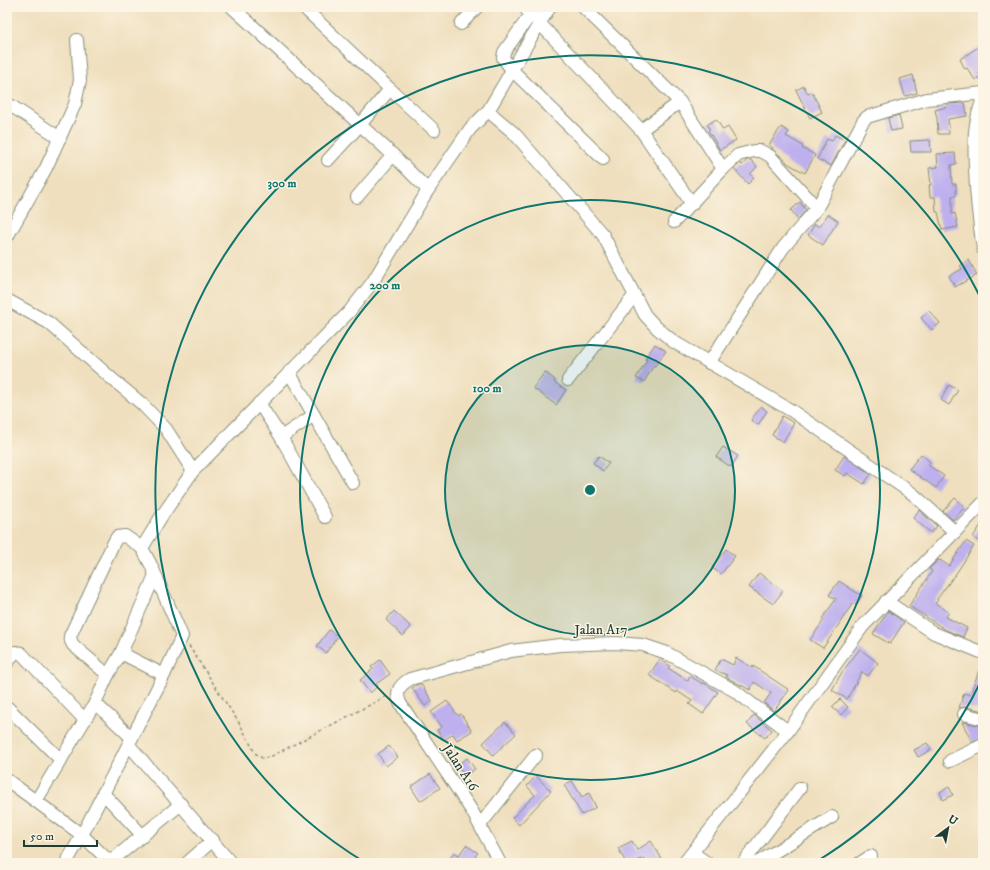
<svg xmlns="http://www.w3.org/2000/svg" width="990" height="870" viewBox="0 0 990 870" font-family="'IM FELL DW Pica',serif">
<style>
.building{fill:#beb0ee}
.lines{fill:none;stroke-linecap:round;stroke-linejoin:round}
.minor-casing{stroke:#878e79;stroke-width:14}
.path{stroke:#878e79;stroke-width:1.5;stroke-dasharray:3 3;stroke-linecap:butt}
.minor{stroke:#fff;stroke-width:12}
.ring{fill:none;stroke:#0f766e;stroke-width:2}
.labels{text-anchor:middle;stroke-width:3;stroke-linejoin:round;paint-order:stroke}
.street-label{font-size:14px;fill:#1f3d34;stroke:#fcf5e5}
.centre{fill:#0f766e;stroke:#fcf5e5;stroke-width:2}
.ring-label{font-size:12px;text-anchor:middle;font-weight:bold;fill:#0f766e;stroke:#fcf5e5;stroke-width:3;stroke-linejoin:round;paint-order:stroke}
</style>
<rect width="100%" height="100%" fill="#fcf5e5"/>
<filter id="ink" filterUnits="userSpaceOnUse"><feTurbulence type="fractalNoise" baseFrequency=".025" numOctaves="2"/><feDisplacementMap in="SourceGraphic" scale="8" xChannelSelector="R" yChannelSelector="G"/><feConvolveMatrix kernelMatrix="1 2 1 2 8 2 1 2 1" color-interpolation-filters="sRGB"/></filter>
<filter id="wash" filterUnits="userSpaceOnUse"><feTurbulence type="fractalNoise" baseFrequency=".012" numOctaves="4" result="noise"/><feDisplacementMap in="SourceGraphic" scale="16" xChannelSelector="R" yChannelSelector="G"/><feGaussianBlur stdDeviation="0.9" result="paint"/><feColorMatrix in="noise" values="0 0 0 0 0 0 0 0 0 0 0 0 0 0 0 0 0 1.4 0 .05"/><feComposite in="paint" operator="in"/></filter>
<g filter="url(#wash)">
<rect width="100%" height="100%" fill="#efdfbe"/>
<g id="blocks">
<g class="building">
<polygon points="980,46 983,50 983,70 979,73 981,76 975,80 967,68 965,69 960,59"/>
<polygon points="913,75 917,93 905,96 900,79"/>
<polygon points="804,86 808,94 812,92 822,112 810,118 796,90"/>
<polygon points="965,103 967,116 948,119 949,134 938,134 937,118 935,110 947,107 946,104"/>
<polygon points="899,115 902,129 891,131 888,118"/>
<polygon points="716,119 723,130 728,127 736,140 720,150 708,130 710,129 707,125"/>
<polygon points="781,127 789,132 786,136 803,146 802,148 815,155 805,173 787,163 786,161 772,149 773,148 769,145"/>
<polygon points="835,135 845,140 831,166 817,159 827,139 832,141"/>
<polygon points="930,140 931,152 911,152 910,141"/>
<polygon points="955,153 956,164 951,165 952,184 956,184 956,196 952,196 952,214 955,213 958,227 942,230 938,212 936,212 935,197 930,197 929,185 931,185 929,168 938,167 937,154"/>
<polygon points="747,160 751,160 757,167 750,174 754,178 748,184 734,169 740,163 742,165"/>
<polygon points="800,202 806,210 798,219 791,210"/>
<polygon points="828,214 838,221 823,245 808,235 815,224 819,227"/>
<polygon points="969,260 977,275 955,287 949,276 962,269 960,265"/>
<polygon points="929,311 940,323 932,330 921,318"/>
<polygon points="655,344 666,351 655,366 654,365 644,382 636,378 647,360 645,359"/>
<polygon points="545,372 555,380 554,382 566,390 556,405 533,388"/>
<polygon points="949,385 958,390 949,405 941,400"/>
<polygon points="761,406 767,411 758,425 751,420"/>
<polygon points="782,416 794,423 783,442 772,435"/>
<polygon points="723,447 738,456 731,467 716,457"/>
<polygon points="921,454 930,462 928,465 944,476 936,488 909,469"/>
<polygon points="599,456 609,463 603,471 593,463"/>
<polygon points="844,456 871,474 864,484 847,473 845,476 835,470"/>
<polygon points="955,498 965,507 953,520 943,511"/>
<polygon points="919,510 937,526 931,533 913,518"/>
<polygon points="983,522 983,544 973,537"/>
<polygon points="966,541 974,546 957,572 937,599 938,600 935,603 949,612 946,617 967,628 963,637 946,630 909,606 929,576 932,571 929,569 938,560 939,561 940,560 949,566"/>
<polygon points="726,549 735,556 721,574 712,568"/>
<polygon points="759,573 783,591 773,604 749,587"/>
<polygon points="839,581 862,596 856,605 853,603 823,648 810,640 824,620 822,619 836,599 829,595"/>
<polygon points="394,611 411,627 403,636 386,620"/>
<polygon points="888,611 904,622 890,644 873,634"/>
<polygon points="329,630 338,636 326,653 317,646"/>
<polygon points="860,649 878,663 868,676 862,672 847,699 832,690 842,672"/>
<polygon points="736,658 753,668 753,666 789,690 774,711 764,703 771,693 754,682 750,690 726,677 727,675 715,670 721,659 733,665"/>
<polygon points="660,659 670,666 668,668 688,681 690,676 703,684 704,683 718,692 703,714 689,704 692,701 677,691 676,693 649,675"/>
<polygon points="380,660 390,674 376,684 378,686 370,693 360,680 373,669 371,667"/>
<polygon points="982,662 983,711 966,707 959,708 964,693 970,695"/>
<polygon points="418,684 421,684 432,701 425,706 412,688"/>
<polygon points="840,699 848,707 841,715 832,707"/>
<polygon points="447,701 458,716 461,714 472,731 457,740 453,734 444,740 437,730 442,727 431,712"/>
<polygon points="754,715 772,730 765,738 747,724"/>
<polygon points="505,722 516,734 493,755 483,743"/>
<polygon points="962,722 963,722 983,726 983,738 972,742"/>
<polygon points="927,743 931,750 918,757 914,750"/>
<polygon points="389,746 398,757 386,766 378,754"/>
<polygon points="467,758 475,769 465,776 457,765"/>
<polygon points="430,774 440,788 420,801 411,787"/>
<polygon points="536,776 551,791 519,825 512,818 535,795 527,786"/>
<polygon points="572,781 582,797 589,793 596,807 582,815 564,785"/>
<polygon points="949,787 953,795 943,800 940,792"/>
<polygon points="632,841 637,850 651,841 664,863 647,863 644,858 633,863 626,863 618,848"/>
<polygon points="466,845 478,853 475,856 483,863 447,863 454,852 459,855"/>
</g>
</g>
</g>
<g filter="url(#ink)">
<use href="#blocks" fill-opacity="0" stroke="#878e79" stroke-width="1"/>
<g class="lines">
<g class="minor-casing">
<g id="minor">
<polyline points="232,7 393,155 428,190"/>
<polyline points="303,7 390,89 360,125 328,160"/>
<polyline points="524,7 641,130 692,204"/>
<polyline points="583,7 680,102 723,169"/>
<polyline points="531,14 504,52 503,58 512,70 603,159"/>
<polyline points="461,24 477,7"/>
<polyline points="390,89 434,130"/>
<path d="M983 99C973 124 974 142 975 169 976 196 979 222 983 249"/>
<polyline points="7,103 60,138"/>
<polyline points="488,111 514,133 603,235 645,315 657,328 674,342 792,411 913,494 955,532"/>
<polyline points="641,130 680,102"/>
<polyline points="357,197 393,155"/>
<polyline points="674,222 723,169 738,155 754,151 761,151 770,156 817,208"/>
<polyline points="7,237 46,168 75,104 80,80 77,40"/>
<polyline points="7,300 49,323 111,378 142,404 166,429 193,471"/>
<polyline points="709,363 783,248 817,208 863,121 867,117 927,99 983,93"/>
<polyline points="289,372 353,483"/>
<polyline points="568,380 634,296"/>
<polyline points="259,403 281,437 325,517"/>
<polyline points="281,437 314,415"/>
<polyline points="142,548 161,517 193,471 349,312 372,283 428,190 470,129 488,111 539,24 550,7"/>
<polyline points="886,601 934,633 983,653"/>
<polyline points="121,653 164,675"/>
<polyline points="7,663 15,652 21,653 85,720"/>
<polyline points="108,675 73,645 71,641 70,636 113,544 117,537 125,536 142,548 151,565 182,636 164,675 82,835 111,863"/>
<polyline points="95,703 132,738"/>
<polyline points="7,707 61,760"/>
<polyline points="964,714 983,719"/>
<polyline points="129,745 231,863"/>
<polyline points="950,761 983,745"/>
<polyline points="7,780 82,835 66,863"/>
<polyline points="103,793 143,836"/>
<polyline points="36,801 95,703 108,675 121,653 155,575"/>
<polyline points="480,825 536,755"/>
<polyline points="693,853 707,863"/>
<polyline points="110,862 181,804"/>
<polyline points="187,863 213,840"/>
<path d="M500 863 472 811 400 703C395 691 400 685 410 679L511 651 560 645 616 643 643 645 667 653 735 691 788 731"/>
<polyline points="684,863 788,731 863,626 983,503"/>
<polyline points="743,863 800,788"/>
<polyline points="757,863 832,817"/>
<polyline points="860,863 871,856"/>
</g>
</g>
<polyline class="path" points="189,646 241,726 255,753 262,758 270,757 387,696"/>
<use href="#minor" class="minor"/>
</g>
</g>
<circle cx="590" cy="490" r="145" fill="#0f766e" fill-opacity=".12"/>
<g class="ring">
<circle cx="590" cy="490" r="145"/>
<circle cx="590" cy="490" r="290"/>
<path d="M983 677A435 435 0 0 1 814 863M366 863A435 435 0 1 1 983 303"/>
</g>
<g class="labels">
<g class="street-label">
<text x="601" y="634">Jalan A17</text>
<text transform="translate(461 767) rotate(57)" y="5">Jalan A16</text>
</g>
</g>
<circle cx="590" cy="490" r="6" class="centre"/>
<g class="ring-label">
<text x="282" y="187">300 m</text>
<text x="385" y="289">200 m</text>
<text x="487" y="392">100 m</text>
</g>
<rect width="990" height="870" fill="none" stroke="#fcf5e5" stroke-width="24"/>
<g transform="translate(948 828) rotate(32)" stroke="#fcf5e5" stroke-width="3" paint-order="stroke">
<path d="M0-3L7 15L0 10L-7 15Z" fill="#1f3d34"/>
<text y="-6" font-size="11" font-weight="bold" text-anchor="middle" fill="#1f3d34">U</text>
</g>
<path d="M24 840v6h73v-6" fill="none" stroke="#1f3d34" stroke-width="2"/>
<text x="30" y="840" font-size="12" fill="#1f3d34" stroke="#fcf5e5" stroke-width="3" paint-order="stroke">50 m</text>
</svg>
